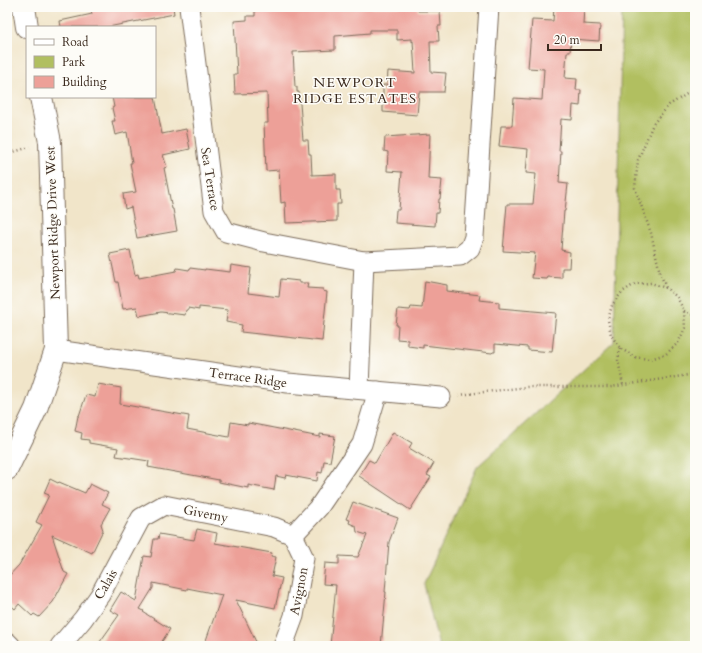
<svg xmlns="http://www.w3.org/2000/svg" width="702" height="653" viewBox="0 0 702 653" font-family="Cardo,serif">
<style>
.green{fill:#b1bf61;stroke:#767440}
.building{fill:#eda098}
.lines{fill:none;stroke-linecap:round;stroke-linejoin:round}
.minor-casing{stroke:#7b6b5a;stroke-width:21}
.tertiary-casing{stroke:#7b6b5a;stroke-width:24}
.path{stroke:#7b6b5a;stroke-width:2.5;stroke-dasharray:1 3;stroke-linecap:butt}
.minor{stroke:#fff;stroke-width:19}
.tertiary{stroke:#fff;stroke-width:22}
.labels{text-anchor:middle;stroke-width:3;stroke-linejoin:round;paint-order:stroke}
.street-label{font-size:13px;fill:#3b2a1e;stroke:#fdfcf7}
.neighbourhood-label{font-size:14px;letter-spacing:1px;fill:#3b2a1e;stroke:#fdfcf7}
</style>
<rect width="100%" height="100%" fill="#fdfcf7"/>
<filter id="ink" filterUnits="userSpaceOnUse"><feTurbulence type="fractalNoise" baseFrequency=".025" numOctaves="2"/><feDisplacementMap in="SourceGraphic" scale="8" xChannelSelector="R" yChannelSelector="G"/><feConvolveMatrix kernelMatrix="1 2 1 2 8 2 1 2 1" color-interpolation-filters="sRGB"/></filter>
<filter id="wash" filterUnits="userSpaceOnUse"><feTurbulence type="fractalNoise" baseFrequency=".012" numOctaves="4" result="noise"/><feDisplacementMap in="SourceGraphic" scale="16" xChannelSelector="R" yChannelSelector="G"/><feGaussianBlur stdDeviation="0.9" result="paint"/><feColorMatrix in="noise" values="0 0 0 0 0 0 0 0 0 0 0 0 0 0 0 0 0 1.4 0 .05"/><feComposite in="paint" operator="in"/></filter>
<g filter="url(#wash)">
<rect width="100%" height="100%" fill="#f1e5c9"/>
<polygon class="green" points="622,7 695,7 695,646 439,646 424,584 477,467 614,342"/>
<g id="blocks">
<g class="building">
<polygon points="90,7 173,7 174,14 108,27 61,27 60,21 92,14"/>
<polygon points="255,7 415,7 418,8 418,11 440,11 441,26 438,26 439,41 430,41 431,72 446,73 444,92 419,92 417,115 383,112 383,85 387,85 388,71 415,73 413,41 412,42 412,39 397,40 397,30 370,30 370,33 335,36 335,50 293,52 295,87 297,87 297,92 299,92 303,140 308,140 309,154 311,154 312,175 336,174 336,190 340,190 341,204 337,204 337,221 286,223 285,202 281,203 279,170 266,171 264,123 268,123 267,93 235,94 234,74 237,74 234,21 247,20 247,16 255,16"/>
<polygon points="554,7 584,7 583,24 600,25 599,41 571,39 570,52 567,52 565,78 577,79 576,90 581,90 580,106 573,105 572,120 561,119 559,151 561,151 559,183 568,184 565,211 564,211 561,250 570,252 569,268 562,268 562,278 548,277 547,279 532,278 535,253 503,251 507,204 533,204 536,174 526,173 528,149 499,146 501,126 512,126 514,98 542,100 544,69 528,68 532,20 553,21"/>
<polygon points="112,97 155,97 162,134 186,129 190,149 163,155 167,167 164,168 172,209 173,209 177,231 137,238 131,207 125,209 123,194 136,192 130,163 132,163 127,132 115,135 112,121 115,121 112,108 114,107"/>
<polygon points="430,134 428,179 442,180 440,199 439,199 438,213 436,213 435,226 395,223 396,210 399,210 402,172 387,171 388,152 384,151 385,137"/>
<polygon points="130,250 135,275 138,274 139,278 176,271 177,268 189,270 190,268 205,270 205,269 230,272 231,265 251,268 248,293 279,297 281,279 299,281 299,283 308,283 307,288 323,289 323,291 327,292 322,341 241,332 242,325 226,322 228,310 199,307 199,310 188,308 188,310 186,310 185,315 161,312 139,316 137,307 123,309 118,282 116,282 110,254"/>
<polygon points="425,281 447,285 447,291 480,295 479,300 499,302 499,308 556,313 552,352 528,350 528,347 495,344 495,352 493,352 492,353 423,345 423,348 408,346 408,340 397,339 398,325 396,325 398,309 410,310 411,307 422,308"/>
<polygon points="98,384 121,388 120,404 189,416 187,429 229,437 231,422 248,425 248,423 320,437 320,434 335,436 330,462 324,461 322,473 318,472 317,481 286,475 285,478 276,476 274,490 248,485 248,488 219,482 219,480 148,467 149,461 116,456 118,448 89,443 89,440 81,439 82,433 75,431 78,416 79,416 86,395 95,397"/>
<polygon points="393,432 412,443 409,448 434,463 427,475 431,477 410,510 359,476 369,460 375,463"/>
<polygon points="50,479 58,483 59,482 85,493 90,484 108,493 102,504 110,508 101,524 103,530 92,553 52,535 64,572 68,574 53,602 39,617 34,614 32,616 19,604 15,609 7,602 7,578 19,565 42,525 36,522 49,495 44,493"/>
<polygon points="353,502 398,518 389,542 385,592 386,592 381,646 330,646 336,585 323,584 325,563 339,564 339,556 358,557 367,535 357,532 356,526 349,523 350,520 346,519"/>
<polygon points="197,529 217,533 215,543 272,553 271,556 276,557 272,576 282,578 275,608 236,600 258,646 204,646 222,595 187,588 187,590 153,583 153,588 140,609 144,611 143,612 170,629 159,646 97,646 119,615 110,610 121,592 136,601 144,556 151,557 154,539 158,539 159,534 194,540"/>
</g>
</g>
</g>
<g filter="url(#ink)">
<use href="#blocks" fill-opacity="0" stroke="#7b6b5a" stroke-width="1"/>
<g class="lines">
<g class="minor-casing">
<g id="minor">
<polyline points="189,7 214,211 226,232 264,242 364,261 460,256 470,248 474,237 489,7"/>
<polyline points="56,350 288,383 441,397"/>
<polyline points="359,389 364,261"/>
<polyline points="293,535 319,507 362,444 378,391"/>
<polyline points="7,642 11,646"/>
<polyline points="60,646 83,619 100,595 141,518 164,505 274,527 293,535 304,558 294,616 283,646"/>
</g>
</g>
<g class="tertiary-casing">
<g id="tertiary">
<polyline points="24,7 27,27"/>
<polyline points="7,469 36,409 56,350 50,142 41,97"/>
</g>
</g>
<g class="path">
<polyline points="7,154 30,147"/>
<polyline points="666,288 651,283 635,284 622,292 612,305 608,320 611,335 620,348 634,357 650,359 666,354 678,343 685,328 684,311 677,297 666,288 660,273 651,233 635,188 638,160 653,124 669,105 695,89"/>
<polyline points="684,311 695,316"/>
<polyline points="620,348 618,360 623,385"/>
<polyline points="459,395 527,387 611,387 695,374"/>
</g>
<use href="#minor" class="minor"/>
<use href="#tertiary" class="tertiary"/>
</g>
</g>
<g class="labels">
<g class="street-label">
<text transform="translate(211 179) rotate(81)" y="5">Sea Terrace</text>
<text transform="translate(52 223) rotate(-92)" y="5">Newport Ridge Drive West</text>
<text transform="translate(248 377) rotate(8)" y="5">Terrace Ridge</text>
<text transform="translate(206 513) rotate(11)" y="5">Giverny</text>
<text transform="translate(105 584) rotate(-60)" y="5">Calais</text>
<text transform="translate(298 591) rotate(-79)" y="5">Avignon</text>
</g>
<g class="neighbourhood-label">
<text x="355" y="87">NEWPORT<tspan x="355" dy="16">RIDGE ESTATES</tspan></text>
</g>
</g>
<rect width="702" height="653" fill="none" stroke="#fdfcf7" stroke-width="24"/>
<rect x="26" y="26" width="130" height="72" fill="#fdfcf7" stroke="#afa8a0"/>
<rect x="34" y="39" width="20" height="6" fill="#ffffff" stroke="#afa8a0"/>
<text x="62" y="46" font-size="12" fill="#3b2a1e">Road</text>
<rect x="34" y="56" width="20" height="12" fill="#b1bf61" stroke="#afa8a0"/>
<text x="62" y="66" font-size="12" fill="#3b2a1e">Park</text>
<rect x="34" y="76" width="20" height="12" fill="#eda098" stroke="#afa8a0"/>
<text x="62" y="86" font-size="12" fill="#3b2a1e">Building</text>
<path d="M548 44v6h53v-6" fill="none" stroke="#3b2a1e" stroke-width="2"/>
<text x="554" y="44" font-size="12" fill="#3b2a1e" stroke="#fdfcf7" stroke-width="3" paint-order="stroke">20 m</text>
</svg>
